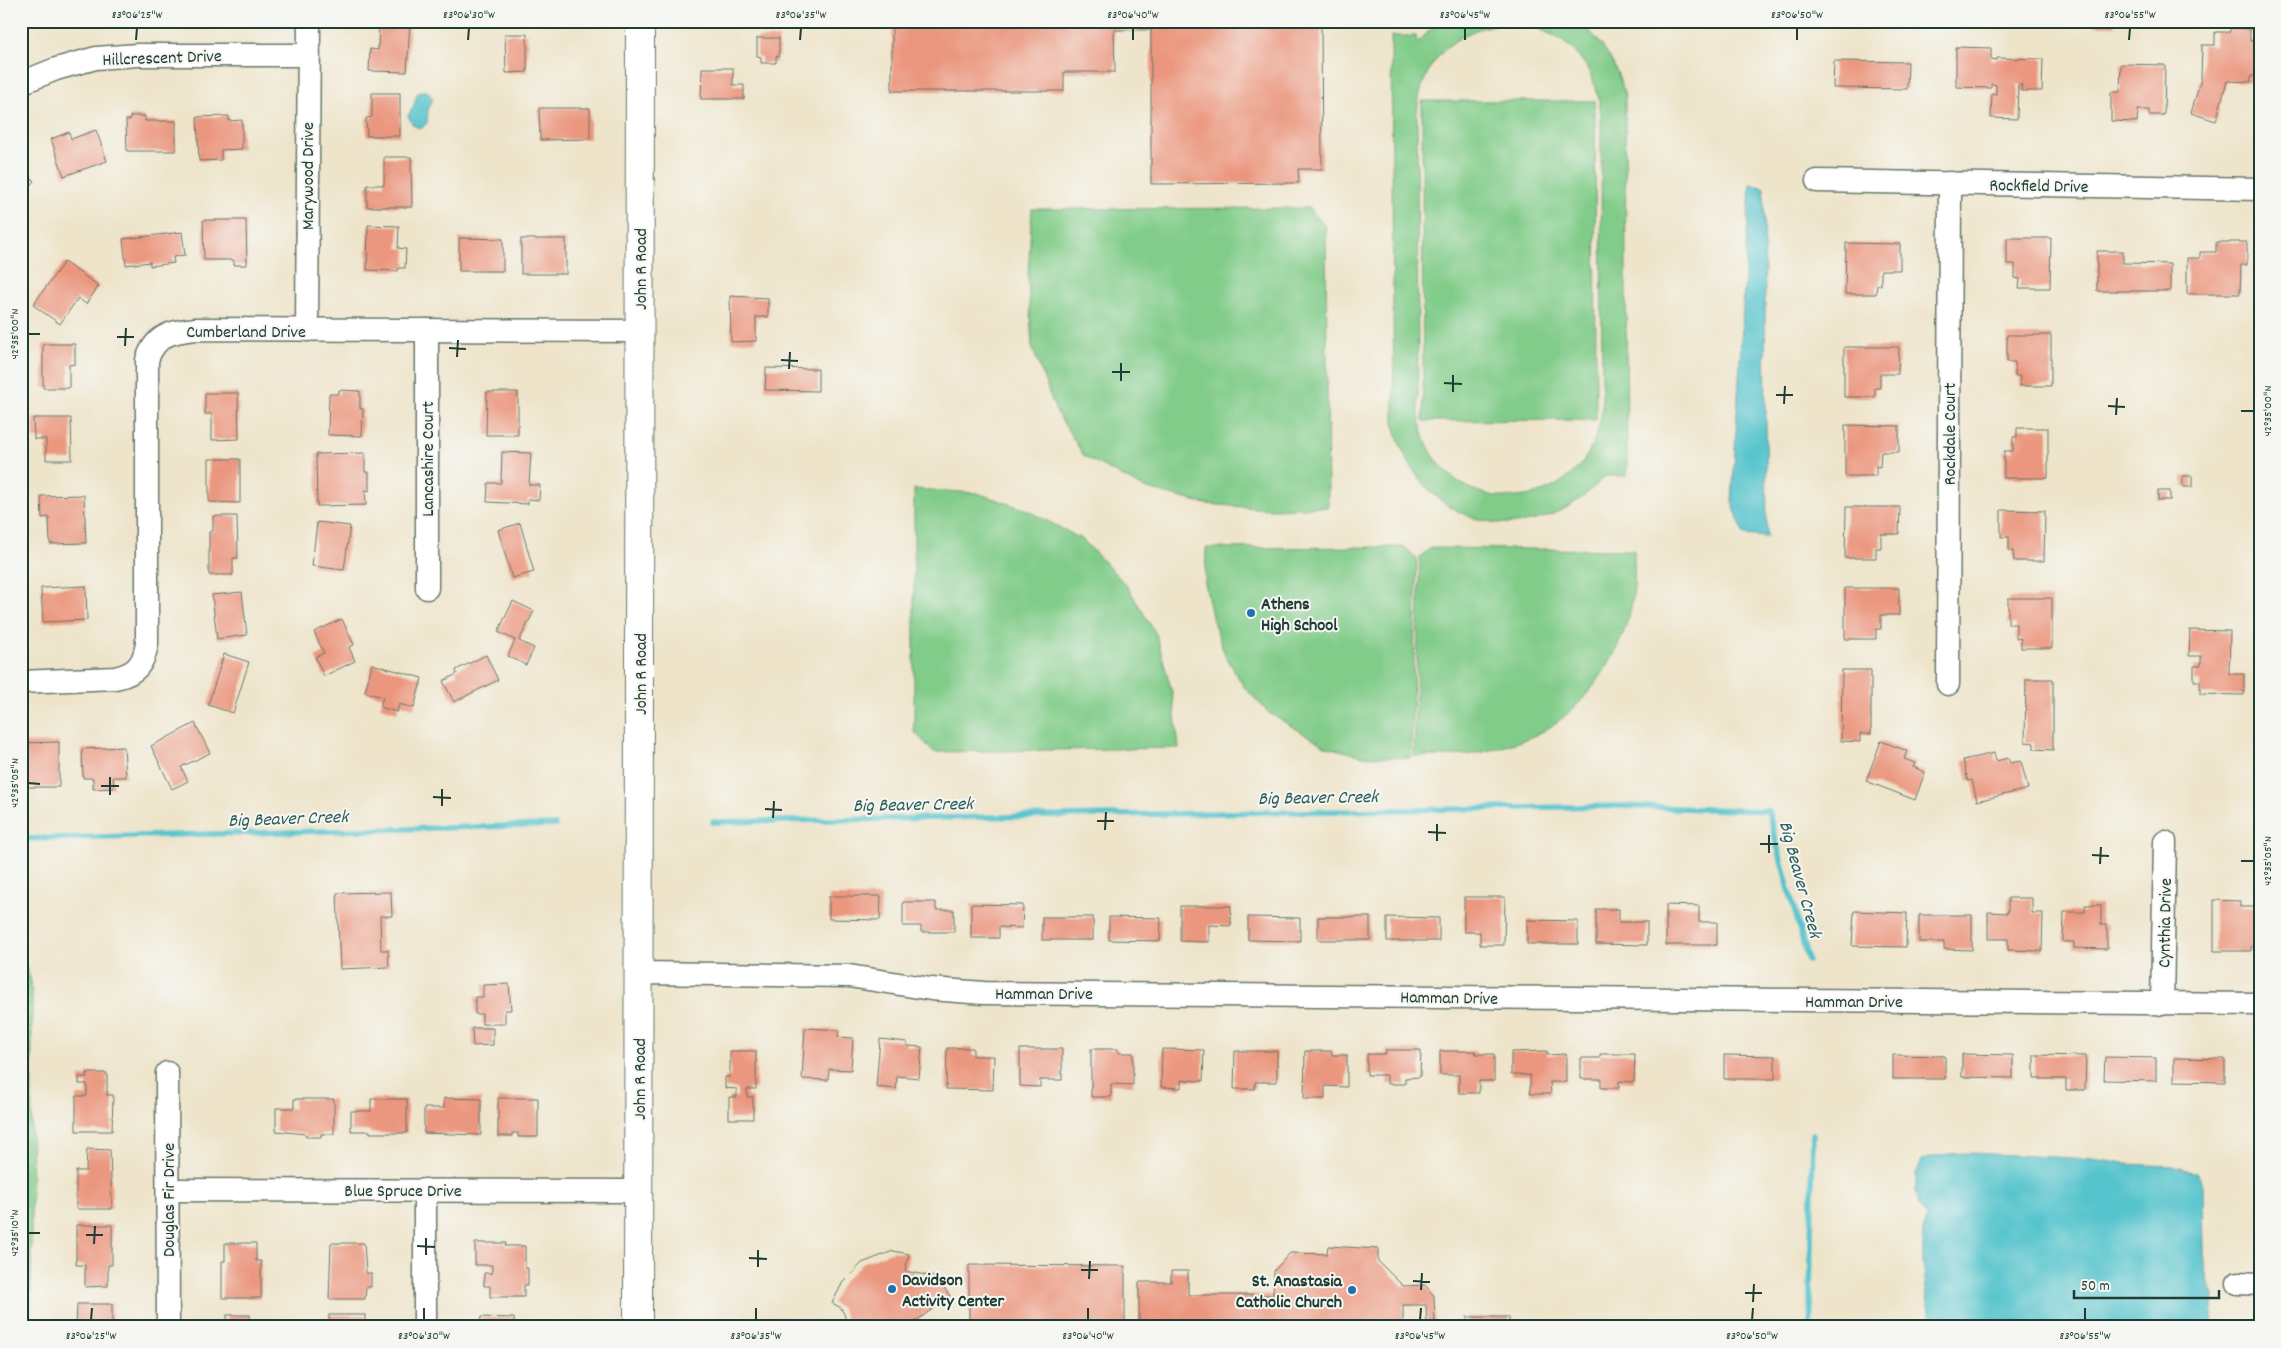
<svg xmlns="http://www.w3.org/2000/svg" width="2281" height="1348" viewBox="0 0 2281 1348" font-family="Dekko,sans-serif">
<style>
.green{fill:#81cc89;stroke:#50845e;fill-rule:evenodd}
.water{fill:#57c4cd;stroke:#3b8080}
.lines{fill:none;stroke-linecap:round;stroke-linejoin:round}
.stream{stroke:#57c4cd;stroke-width:5.5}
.building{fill:#eb967e}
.street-casing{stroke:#677768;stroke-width:25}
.secondary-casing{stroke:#677768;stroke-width:30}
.street{stroke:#fff;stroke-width:22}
.secondary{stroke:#fff;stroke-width:28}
.ticks{fill:none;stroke:#1f3d34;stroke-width:2}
.poi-dot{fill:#1f6fb2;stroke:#f6f6f2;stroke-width:2}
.labels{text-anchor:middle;stroke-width:4;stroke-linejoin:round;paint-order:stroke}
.street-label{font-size:18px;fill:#1f3d34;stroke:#f6f6f2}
.poi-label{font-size:18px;font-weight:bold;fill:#1f3d34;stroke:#f6f6f2;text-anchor:start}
.water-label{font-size:19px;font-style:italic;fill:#2d5f5a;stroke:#f6f6f2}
.neatline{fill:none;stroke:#1f3d34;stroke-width:2}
.ticks-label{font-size:12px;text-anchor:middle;fill:#1f3d34}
</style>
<rect width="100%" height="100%" fill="#f6f6f2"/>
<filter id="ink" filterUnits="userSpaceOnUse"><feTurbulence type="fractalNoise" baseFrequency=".02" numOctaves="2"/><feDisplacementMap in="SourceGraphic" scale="10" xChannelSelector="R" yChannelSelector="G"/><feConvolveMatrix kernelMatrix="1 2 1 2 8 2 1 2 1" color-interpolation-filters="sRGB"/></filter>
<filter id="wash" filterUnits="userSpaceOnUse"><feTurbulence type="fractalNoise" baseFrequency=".0096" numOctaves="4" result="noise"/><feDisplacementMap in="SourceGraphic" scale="20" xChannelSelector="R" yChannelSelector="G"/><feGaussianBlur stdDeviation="1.12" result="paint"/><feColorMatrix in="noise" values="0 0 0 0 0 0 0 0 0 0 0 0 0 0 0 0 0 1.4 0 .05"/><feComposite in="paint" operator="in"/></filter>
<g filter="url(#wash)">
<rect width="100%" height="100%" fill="#eee4ca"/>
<g class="green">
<path d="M1439 21H1579C1603 42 1617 65 1625 96L1627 476H1605C1533 557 1420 530 1394 425L1391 36H1416L1417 43ZM1509 23C1563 28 1596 60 1601 115L1602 406C1594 527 1428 528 1418 407L1417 115C1420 61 1455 27 1509 23Z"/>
<polygon points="1422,101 1595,101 1596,420 1423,421"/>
<polygon points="1310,208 1326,228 1328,507 1270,509 1206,504 1144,488 1084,456 1056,411 1032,347 1028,276 1032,209"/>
<polygon points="914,489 977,493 1027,510 1083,540 1127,586 1156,634 1172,692 1179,748 934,752 914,732"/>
<polygon points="1405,547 1417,559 1411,758 1363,756 1327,747 1269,713 1244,687 1225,655 1213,621 1205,583 1206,548"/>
<path d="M1430 548 1634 550C1634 563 1635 576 1634 588 1629 641 1596 695 1553 725 1533 740 1489 752 1464 755 1448 757 1430 756 1414 756L1420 557Z"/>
<polygon points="21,952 31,981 32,996 31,1327 21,1327"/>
</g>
<g class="water">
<polygon points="421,91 427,91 433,99 428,110 427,123 421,129 413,125 408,116 414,105 417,94"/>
<polygon points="1750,184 1764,188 1767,537 1744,535 1732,502"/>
<polygon points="1970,1153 2093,1159 2124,1164 2171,1166 2197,1172 2203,1185 2204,1254 2206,1271 2214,1297 2211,1327 1936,1325 1931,1315 1927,1297 1923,1261 1923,1231 1926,1217 1919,1205 1916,1191 1916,1174 1922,1160 1948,1154"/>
</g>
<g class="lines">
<g class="stream">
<polyline points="713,822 1618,806 1768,811 1808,961"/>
<polyline points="21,839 555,825"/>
<polyline points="1811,1327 1810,1299 1813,1134"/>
</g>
</g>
<g id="blocks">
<g class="building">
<polygon points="379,21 410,21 407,72 369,71 370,49 378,50"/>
<polygon points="892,21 1321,21 1322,169 1298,169 1299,183 1151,184 1151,30 1114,30 1115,72 1064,72 1064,91 892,91"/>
<rect x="2094" y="21" width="20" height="5"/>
<polygon points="2230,28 2250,29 2250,41 2260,41 2260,76 2251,76 2251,82 2227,81 2216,121 2191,113 2201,79 2202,45 2215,45 2215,32 2230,32"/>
<polygon points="505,34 527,34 527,72 506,73"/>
<polygon points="757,38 779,38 779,57 776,56 776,63 761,63 761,57 757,56"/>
<polygon points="1956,47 1991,48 1991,59 1997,60 1997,58 2043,59 2042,91 2021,91 2022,85 2018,85 2017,119 1991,118 1992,94 1996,95 1996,85 1991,84 1991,88 1956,87"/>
<polygon points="1834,61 1908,62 1907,89 1833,88"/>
<polygon points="2121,64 2165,65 2164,115 2149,115 2149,110 2138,110 2137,122 2111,121 2111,92 2120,92"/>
<polygon points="702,68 733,68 733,85 744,85 744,99 701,99"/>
<polygon points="372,93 400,93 400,136 367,136 366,118 372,117"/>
<polygon points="539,108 590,108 590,139 540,140"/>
<polygon points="130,116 145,116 145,121 176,121 176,151 127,151 126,120 130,120"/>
<polygon points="229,116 229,121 242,120 242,149 221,150 221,160 199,161 197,117"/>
<polygon points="96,130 107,161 64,176 51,139 69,132 71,139"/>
<polygon points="384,157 411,157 412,207 367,207 367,185 384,185"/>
<polygon points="21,169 34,181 21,194"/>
<polygon points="203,220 246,220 247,265 234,265 234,260 204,260"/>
<polygon points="368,225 399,226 398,248 406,249 405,268 399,268 398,271 367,270"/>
<polygon points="182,232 185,255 173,257 174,263 150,266 150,262 126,265 123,239"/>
<polygon points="459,238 503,239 503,271 459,271"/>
<polygon points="2007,238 2051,238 2050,288 2019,288 2020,279 2015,278 2015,264 2007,264"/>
<rect x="521" y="239" width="45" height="35"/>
<polygon points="2216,242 2247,242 2247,265 2241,265 2240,294 2187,294 2187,258 2200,258 2200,252 2216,252"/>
<polygon points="1846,243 1900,244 1900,270 1881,270 1881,285 1877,285 1876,294 1845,294"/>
<polygon points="2097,251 2123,251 2123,263 2170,264 2170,291 2097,291"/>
<polygon points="64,262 99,286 86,304 78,298 60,324 33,305"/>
<polygon points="730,296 768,298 768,317 756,317 756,341 731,342"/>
<polygon points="2007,335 2051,335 2051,386 2020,386 2020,376 2015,376 2015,362 2007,362"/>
<polygon points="43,344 75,344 75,364 69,365 69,388 43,388"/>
<polygon points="1844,347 1899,347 1898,374 1880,374 1880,388 1875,388 1875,397 1844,397"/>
<polygon points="766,368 818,369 818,391 765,390"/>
<polygon points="339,390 360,391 360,409 363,409 362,436 328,435 329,394 339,394"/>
<polygon points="487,392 518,392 518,435 486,435"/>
<polygon points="205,393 238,393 239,439 212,440 212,414 205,414"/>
<polygon points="33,418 71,418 72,460 46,460 46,439 34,439"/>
<polygon points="1845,425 1899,426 1899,452 1881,452 1880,467 1876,466 1876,476 1845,476"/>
<polygon points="2017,428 2048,428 2048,478 2004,478 2004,451 2013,451 2013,437 2017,437"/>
<polygon points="502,452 531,453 529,485 540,485 539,500 528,499 528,504 487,502 488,483 501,483"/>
<polygon points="365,453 365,472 369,472 369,491 365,490 366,505 317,506 316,454"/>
<polygon points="209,459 240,459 240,503 209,502"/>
<rect x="2183" y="476" width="9" height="11"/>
<rect x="2158" y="491" width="12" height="9"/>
<polygon points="84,495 86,543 50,544 49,517 42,518 41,496"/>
<polygon points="1846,507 1900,507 1899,534 1881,534 1881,548 1876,548 1876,558 1845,558"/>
<polygon points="2001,510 2045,511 2044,561 2014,561 2013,551 2009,551 2009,537 2001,537"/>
<polygon points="213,516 237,516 238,558 233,558 233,575 209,575 209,532 213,531"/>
<polygon points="317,522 350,526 344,570 312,566"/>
<polygon points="520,523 534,572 512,578 498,530"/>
<polygon points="86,586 87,620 43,622 41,588"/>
<polygon points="1845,588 1899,588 1899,615 1881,615 1881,629 1876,629 1876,639 1845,639"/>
<polygon points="242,592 247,635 217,639 212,595"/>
<polygon points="2008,598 2052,598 2052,648 2021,648 2021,639 2016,638 2016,624 2008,624"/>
<polygon points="513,601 534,611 519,641 534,648 526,665 508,656 515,640 498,632"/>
<polygon points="342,619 354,645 349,647 355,661 324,676 315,657 324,653 314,632"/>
<polygon points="2190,630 2230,631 2229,674 2244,674 2244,695 2200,694 2200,681 2194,681 2194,666 2201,666 2201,656 2189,656"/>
<polygon points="224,654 249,662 233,713 208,705"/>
<polygon points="486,655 498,680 454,702 443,681 457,674 456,670"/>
<polygon points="372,664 422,678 414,708 399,704 397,712 380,707 383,697 365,692"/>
<polygon points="1842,670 1871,670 1871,734 1860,734 1860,742 1841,741"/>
<polygon points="2026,679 2053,679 2053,750 2034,749 2034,743 2025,742"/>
<polygon points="195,723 210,753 181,767 188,781 172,789 151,746"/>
<polygon points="1881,741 1907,751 1904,759 1915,763 1913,767 1925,772 1915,800 1866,781"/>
<polygon points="59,742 59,787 21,787 21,743"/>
<polygon points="124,747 126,777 113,777 114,788 93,789 93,778 83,778 82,749"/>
<polygon points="1994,753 1996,761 2008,758 2010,763 2021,761 2028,789 1977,801 1972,780 1968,781 1963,760"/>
<polygon points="391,892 392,916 380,916 381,950 388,950 389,967 340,969 337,893"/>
<polygon points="829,896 881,896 880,920 829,919"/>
<polygon points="1464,897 1505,897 1504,945 1480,945 1480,932 1464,932"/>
<polygon points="2008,898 2032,898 2032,913 2043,913 2042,951 2008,950 2008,939 1988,939 1988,912 2008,913"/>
<polygon points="2214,900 2240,901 2240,907 2260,907 2260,946 2251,946 2251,951 2214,951"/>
<polygon points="903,902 936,902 936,910 954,910 954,932 921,932 921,926 903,926"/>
<polygon points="971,904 1023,905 1022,928 999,927 999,938 971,938"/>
<polygon points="1666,905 1699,906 1699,922 1717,922 1717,945 1666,945"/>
<polygon points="2085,905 2101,905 2101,925 2107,925 2107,949 2074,948 2074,942 2063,942 2064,912 2085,912"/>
<polygon points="1180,906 1231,906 1231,926 1209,925 1209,942 1180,941"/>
<polygon points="1596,909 1619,909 1619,922 1647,922 1647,945 1596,944"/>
<polygon points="1854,911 1907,913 1906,947 1852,946"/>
<polygon points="1919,915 1972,915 1972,950 1944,949 1944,942 1919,942"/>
<rect x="1042" y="917" width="51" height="23"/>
<polygon points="1109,917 1161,918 1160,941 1109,940"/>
<polygon points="1248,917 1300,918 1300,941 1248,940"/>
<rect x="1318" y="917" width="52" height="23"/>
<polygon points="1387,917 1439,918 1439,941 1387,941"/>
<polygon points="1527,920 1578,921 1578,944 1527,944"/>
<polygon points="509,984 511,1010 505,1010 505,1024 482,1024 482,1014 475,1014 475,997 483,997 483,985"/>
<polygon points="472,1028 493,1028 493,1045 473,1046"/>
<polygon points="805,1028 839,1030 838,1037 853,1038 851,1070 829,1069 828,1080 802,1079"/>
<polygon points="880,1039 907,1042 907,1046 922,1047 919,1078 897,1076 896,1089 876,1087"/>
<polygon points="947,1048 973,1048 973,1056 994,1056 993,1090 946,1089"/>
<polygon points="1020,1049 1062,1049 1062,1080 1040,1080 1040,1087 1020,1086"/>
<polygon points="1091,1049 1118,1049 1118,1053 1133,1053 1133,1085 1111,1084 1111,1097 1091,1097"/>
<polygon points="1162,1049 1204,1050 1203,1081 1181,1080 1181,1088 1161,1087"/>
<polygon points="1386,1050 1421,1050 1420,1077 1405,1078 1405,1084 1387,1084 1387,1075 1367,1075 1367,1054 1386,1054"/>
<polygon points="730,1051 756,1051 756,1089 747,1089 747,1097 753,1097 753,1119 729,1119 729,1097 737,1097 737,1089 725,1088 725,1077 730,1077"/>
<polygon points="1235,1051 1277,1051 1277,1082 1255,1082 1255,1089 1234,1089"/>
<polygon points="1305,1051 1332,1051 1332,1055 1347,1055 1347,1087 1325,1086 1325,1099 1304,1099"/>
<polygon points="1440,1051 1475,1051 1476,1054 1494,1054 1494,1081 1479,1081 1479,1093 1459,1093 1459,1075 1440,1075"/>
<polygon points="1547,1051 1547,1055 1566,1054 1566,1082 1550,1082 1551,1094 1530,1094 1530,1075 1511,1075 1511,1052"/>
<polygon points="1600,1054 1635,1054 1634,1082 1619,1081 1619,1088 1601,1088 1601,1079 1581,1079 1581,1058 1600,1058"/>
<polygon points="1962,1054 2013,1055 2013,1078 1962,1077"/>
<polygon points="1724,1055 1775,1056 1775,1079 1724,1079"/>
<polygon points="1893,1055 1945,1056 1945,1079 1893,1079"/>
<polygon points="2034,1055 2086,1056 2085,1090 2066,1090 2066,1079 2034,1079"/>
<polygon points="2105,1057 2156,1058 2156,1081 2104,1080"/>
<polygon points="2174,1058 2225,1059 2225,1082 2174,1081"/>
<polygon points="87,1073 107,1073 107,1095 113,1095 112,1131 76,1131 76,1096 87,1096 87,1084 79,1084 79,1077 87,1077"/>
<polygon points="444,1098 481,1099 481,1135 424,1133 424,1108 444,1108"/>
<polygon points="498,1098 538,1098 538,1137 518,1137 518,1133 512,1133 512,1136 498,1136"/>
<polygon points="294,1099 334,1099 334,1134 321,1134 321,1137 306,1137 306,1134 276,1131 276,1108 294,1108"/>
<polygon points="371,1099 407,1099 407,1133 370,1133 370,1131 351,1131 351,1111 371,1111"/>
<polygon points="87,1149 110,1150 112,1209 76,1209 76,1171 86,1171"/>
<polygon points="76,1225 112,1225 112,1265 108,1265 108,1286 85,1287 85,1265 76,1265"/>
<polygon points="225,1243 256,1243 256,1261 261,1261 261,1298 222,1298 222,1261 225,1261"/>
<polygon points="331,1243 364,1243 366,1273 371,1273 371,1287 366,1287 365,1299 329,1299"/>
<polygon points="475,1243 506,1243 505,1246 525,1246 525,1268 528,1268 528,1285 524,1285 524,1297 490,1297 490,1286 484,1286 484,1273 492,1273 492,1265 475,1265"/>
<polygon points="1328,1246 1378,1249 1378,1261 1403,1286 1425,1285 1434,1296 1435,1322 1427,1322 1426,1305 1403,1305 1403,1327 1139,1327 1139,1282 1171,1282 1171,1271 1188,1271 1188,1295 1273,1295 1274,1271 1290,1253 1327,1254"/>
<polygon points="893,1251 909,1254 905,1271 936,1277 950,1296 908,1327 845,1327 845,1316 841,1308 832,1303 843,1282 862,1263"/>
<polygon points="969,1265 1125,1266 1125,1327 969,1327"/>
<polygon points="77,1304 112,1304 112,1327 76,1327"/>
<rect x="227" y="1315" width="23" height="12"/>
<rect x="329" y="1315" width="36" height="12"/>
<polygon points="481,1317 514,1318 514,1327 480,1327"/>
<rect x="1467" y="1317" width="42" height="10"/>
</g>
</g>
</g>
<g filter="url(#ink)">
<use href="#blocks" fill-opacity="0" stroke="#677768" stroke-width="1"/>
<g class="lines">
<g class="street-casing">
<g id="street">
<polyline points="21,83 56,69 96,58 138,55 307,55"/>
<polyline points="1817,181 2260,189"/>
<polyline points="307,330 309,21"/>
<polyline points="427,588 427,330"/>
<path d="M21 682 115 678C136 674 144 664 147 643V360C155 335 172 331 196 329L640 331"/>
<polyline points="1948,684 1950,183"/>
<polyline points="639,973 849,976 931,989 984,993 2260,1004"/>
<polyline points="2162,1004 2165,842"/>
<polyline points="167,1073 168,1327"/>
<polyline points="168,1190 638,1191"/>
<polyline points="2238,1283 2260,1284"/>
<polyline points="425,1327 425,1190"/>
</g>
</g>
<g class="secondary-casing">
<polyline id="secondary" points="638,1327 640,21"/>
</g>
<use href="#street" class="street"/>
<use href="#secondary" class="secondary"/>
</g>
</g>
<path class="ticks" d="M136 40 137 28M468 40 469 28M800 40 801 28M1133 40V28M1465 40V28M1797 40V28M2129 40 2130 28M28 334H40M117 337H134M125 346 126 328M449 348 466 349M457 357 458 340M781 360 798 361M789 369 790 352M1112 372H1130M1121 381V363M1444 383 1462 384M1453 392V375M1776 395H1793M1784 404 1785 386M2108 406 2125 407M2241 411H2254M2116 415 2117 398M28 783 40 784M101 786H119M110 795V777M433 797 451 798M442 806V789M765 809 782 810M773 818 774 801M1097 821H1114M1105 830 1106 812M1428 832 1446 833M1437 841V824M1760 844H1778M1769 853V835M2092 855 2109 856M2241 861H2254M2100 864 2101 847M28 1233H40M86 1235H103M94 1244 95 1226M417 1246 435 1247M426 1255V1238M749 1258 767 1259M758 1267V1250M1081 1270H1098M1089 1279 1090 1261M1413 1281 1430 1282M1421 1290 1422 1273M1745 1293H1762M1753 1302 1754 1284M91 1320 92 1308M424 1320V1308M756 1320V1308M1088 1320V1308M1420 1320 1421 1308M1752 1320 1753 1308M2085 1320V1308"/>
<g class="poi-dot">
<circle cx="1251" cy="613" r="5"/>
<circle cx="892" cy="1289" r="5"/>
<circle cx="1352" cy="1290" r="5"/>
</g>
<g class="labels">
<g class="street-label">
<text transform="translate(162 57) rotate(-2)" y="6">Hillcrescent Drive</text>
<text transform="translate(307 176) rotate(-90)" y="6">Marywood Drive</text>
<text transform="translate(2039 185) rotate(1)" y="6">Rockfield Drive</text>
<text transform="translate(640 269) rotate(-90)" y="6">John R Road</text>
<text x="246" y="337">Cumberland Drive</text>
<text transform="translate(1949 434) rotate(-90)" y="6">Rockdale Court</text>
<text transform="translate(427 459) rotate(-90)" y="6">Lancashire Court</text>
<text transform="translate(640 674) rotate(-90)" y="6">John R Road</text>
<text transform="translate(2164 923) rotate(-89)" y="6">Cynthia Drive</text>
<text x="1044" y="999">Hamman Drive</text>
<text transform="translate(1449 997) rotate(1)" y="6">Hamman Drive</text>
<text x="1854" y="1007">Hamman Drive</text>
<text transform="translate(639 1079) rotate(-90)" y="6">John R Road</text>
<text x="403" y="1196">Blue Spruce Drive</text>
<text transform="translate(168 1200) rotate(-90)" y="6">Douglas Fir Drive</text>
</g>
<g class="poi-label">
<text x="1261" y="609">Athens<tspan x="1261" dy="21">High School</tspan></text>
<text x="902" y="1285">Davidson<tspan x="902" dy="21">Activity Center</tspan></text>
<text x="1342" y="1286" text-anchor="end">St. Anastasia<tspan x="1342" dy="21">Catholic Church</tspan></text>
</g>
<g class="water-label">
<text transform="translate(1318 796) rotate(-1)" y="7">Big Beaver Creek</text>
<text transform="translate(913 803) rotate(-1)" y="7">Big Beaver Creek</text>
<text transform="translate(288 817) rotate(-2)" y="7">Big Beaver Creek</text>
<text transform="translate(1802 879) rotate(75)" y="7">Big Beaver Creek</text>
</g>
</g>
<rect width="2281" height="1348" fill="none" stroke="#f6f6f2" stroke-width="55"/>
<path d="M2074 1290v8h145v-8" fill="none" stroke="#1f3d34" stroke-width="2.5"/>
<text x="2081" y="1290" font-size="15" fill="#1f3d34" stroke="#f6f6f2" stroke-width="4" paint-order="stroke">50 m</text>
<rect x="28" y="28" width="2226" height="1292" class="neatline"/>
<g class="ticks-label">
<text x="137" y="18">83°06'25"W</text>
<text x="469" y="18">83°06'30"W</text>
<text x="801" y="18">83°06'35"W</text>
<text x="1133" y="18">83°06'40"W</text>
<text x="1465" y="18">83°06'45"W</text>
<text x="1797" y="18">83°06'50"W</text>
<text x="2130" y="18">83°06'55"W</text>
<text transform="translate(14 334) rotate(-90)" y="4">42°35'00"N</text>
<text transform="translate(2267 411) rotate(-90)" y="4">42°35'00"N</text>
<text transform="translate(14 783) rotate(-90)" y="4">42°35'05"N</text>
<text transform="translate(2267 861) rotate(-90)" y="4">42°35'05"N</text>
<text transform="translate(14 1233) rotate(-90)" y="4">42°35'10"N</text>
<text x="91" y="1339">83°06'25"W</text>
<text x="424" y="1339">83°06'30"W</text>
<text x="756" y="1339">83°06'35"W</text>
<text x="1088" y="1339">83°06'40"W</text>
<text x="1420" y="1339">83°06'45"W</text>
<text x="1752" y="1339">83°06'50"W</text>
<text x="2085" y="1339">83°06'55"W</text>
</g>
</svg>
